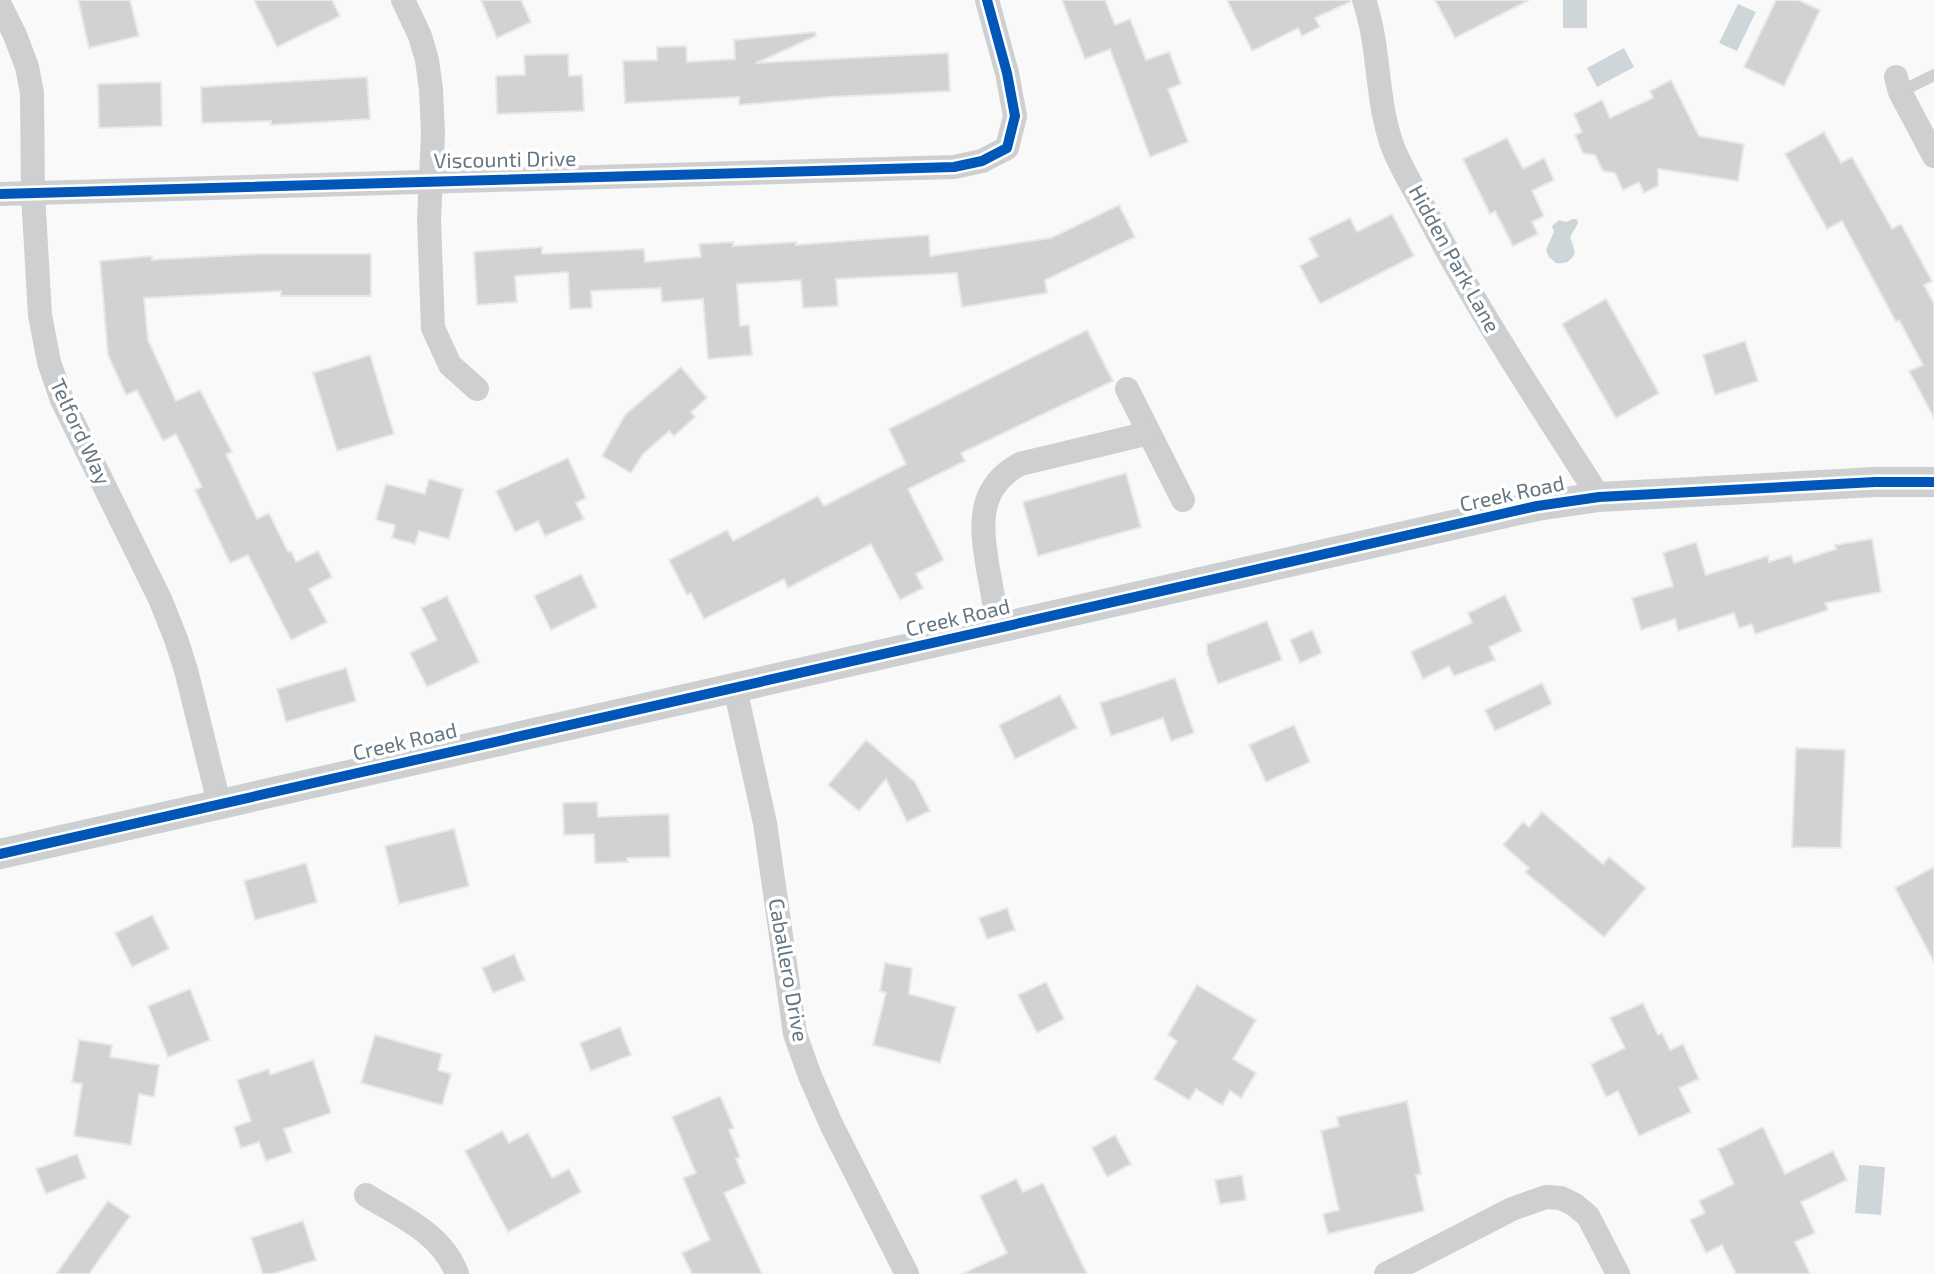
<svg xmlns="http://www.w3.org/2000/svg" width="1934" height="1274" viewBox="0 0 1934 1274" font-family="'Exo 2',sans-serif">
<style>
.water{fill:#ced6d9}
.building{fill:#d0d2d3;stroke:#e8e8e8;stroke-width:2}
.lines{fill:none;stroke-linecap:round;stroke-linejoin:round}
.service{stroke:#cecfd0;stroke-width:12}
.minor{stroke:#cecfd0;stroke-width:24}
.tertiary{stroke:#cecfd0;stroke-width:30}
.cycleway-casing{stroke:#fff;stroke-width:15}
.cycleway{stroke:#0057b8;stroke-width:10}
.labels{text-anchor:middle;stroke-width:7;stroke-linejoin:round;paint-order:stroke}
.street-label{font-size:21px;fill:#657683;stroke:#fff}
</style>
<rect width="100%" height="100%" fill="#f9f9f9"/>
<g class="water">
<rect x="1563" y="0" width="24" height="28"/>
<polygon points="1738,4 1756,12 1737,51 1719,43"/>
<polygon points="1624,48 1634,67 1597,87 1587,68"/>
<path d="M1573 219H1577L1578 223C1568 242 1569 232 1575 252 1571 262 1566 264 1556 263L1549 257 1546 250 1554 232 1552 226 1559 220 1566 222Z"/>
<polygon points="1859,1165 1885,1167 1881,1215 1855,1213"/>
</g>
<g class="building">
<polygon points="78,0 130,0 139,36 89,48"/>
<polygon points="254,0 332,0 340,16 277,47"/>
<polygon points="481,0 521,0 531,22 497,38"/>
<polygon points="1062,0 1105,0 1115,25 1130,19 1146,60 1169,52 1181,84 1168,89 1188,142 1150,157 1110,49 1085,59"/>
<polygon points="1227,0 1350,0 1350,2 1315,18 1320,27 1302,36 1298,28 1252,51"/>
<polygon points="1435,0 1529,0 1455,38"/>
<polygon points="1776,0 1798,0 1820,10 1784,86 1744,67"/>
<polygon points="815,32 816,36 756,63 948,53 950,91 830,97 739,105 739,97 625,103 623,61 657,60 657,47 686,46 687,62 735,59 734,40"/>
<polygon points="568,54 569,76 582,75 584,111 497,114 496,76 525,75 524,55"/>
<polygon points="367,77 370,119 271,125 271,121 202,123 201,87"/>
<polygon points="1671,80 1699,136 1744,144 1738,181 1658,169 1658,186 1644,193 1639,182 1623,190 1615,173 1603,171 1595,155 1583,153 1575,135 1582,132 1574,114 1602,100 1610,118 1653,98 1650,91"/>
<polygon points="161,82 162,126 99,128 98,84"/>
<polygon points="1824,132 1841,163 1852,157 1892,229 1901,224 1932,281 1924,285 1934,304 1934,418 1909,371 1923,365 1899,320 1896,322 1842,221 1827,229 1785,154"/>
<polygon points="1507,138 1523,169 1544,158 1554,180 1532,191 1544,216 1532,222 1538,234 1513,246 1495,211 1490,214 1463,159"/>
<polygon points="1119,205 1135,237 1045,280 1047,293 962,307 957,273 836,279 838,306 803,308 801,280 737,284 740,326 749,325 752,355 708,359 703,299 662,302 661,288 591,291 592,308 570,309 568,272 515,276 517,302 477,305 474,252 542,247 542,254 644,249 645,262 701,257 699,244 733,242 733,246 796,242 796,245 929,235 930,256 1051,238"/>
<polygon points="1392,214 1414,256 1320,304 1300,266 1318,256 1309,238 1350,218 1357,232"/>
<polygon points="257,254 371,254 371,296 281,296 281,291 144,298 148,340 176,401 200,390 232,452 226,454 257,519 269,513 288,552 291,551 296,562 318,551 332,577 309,589 327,622 291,640 248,555 230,563 195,490 202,487 176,434 163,441 137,390 126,395 108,355 100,261 152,256 152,260"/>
<polygon points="1606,299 1659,393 1616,418 1562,324"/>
<polygon points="1087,330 1113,381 961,453 965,461 908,489 944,560 916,574 923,588 900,600 871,544 788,588 784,579 704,619 691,593 687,595 669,560 727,530 733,541 818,496 824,506 906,464 889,429"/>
<polygon points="1745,341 1758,381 1715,395 1703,355"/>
<polygon points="370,355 394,434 337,451 313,373"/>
<polygon points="681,367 707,398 691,412 695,417 674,436 669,431 643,454 631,473 602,456 625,415"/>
<polygon points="568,458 586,498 576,503 584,519 545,536 538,521 515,532 496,491"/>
<polygon points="1126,473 1141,527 1038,556 1023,502"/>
<polygon points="429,479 463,489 449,539 419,531 415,544 392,538 395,525 376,520 386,484 425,494"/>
<polygon points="1872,539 1881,592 1825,603 1828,610 1755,634 1752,624 1739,628 1734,613 1678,631 1675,619 1641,630 1632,598 1673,586 1663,553 1696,542 1706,575 1768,556 1769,562 1791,555 1794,563 1836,549 1835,545"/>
<polygon points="581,574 597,607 551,630 534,596"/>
<polygon points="1505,595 1522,631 1489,647 1495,660 1454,676 1449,666 1423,679 1411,652 1472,623 1468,613"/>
<polygon points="447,596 479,662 427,687 410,653 437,640 421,608"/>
<polygon points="1267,621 1282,660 1218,684 1207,653 1207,644"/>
<polygon points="1312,630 1322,653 1300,663 1290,640"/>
<polygon points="346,668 356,701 286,722 277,689"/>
<polygon points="1175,678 1194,733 1171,741 1163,718 1111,736 1100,703"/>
<polygon points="1542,683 1552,704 1495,731 1485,710"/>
<polygon points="1060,695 1077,728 1015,759 999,725"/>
<polygon points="1294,725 1310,762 1266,782 1249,745"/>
<polygon points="866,740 915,782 930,811 907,822 886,779 859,811 828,785"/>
<polygon points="1796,748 1845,750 1841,848 1792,847"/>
<polygon points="597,802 598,817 669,814 670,857 627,858 628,862 595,863 594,834 564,835 563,803"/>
<polygon points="1542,812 1603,864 1609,857 1646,888 1604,937 1525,872 1529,868 1503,845 1523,822 1529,827"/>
<polygon points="454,829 469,886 399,904 385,846"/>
<polygon points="306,863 317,902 255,920 244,881"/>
<polygon points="1934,867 1934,962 1895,888"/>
<polygon points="1007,908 1015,930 987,939 979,918"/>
<polygon points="152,915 169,949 132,967 115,933"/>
<polygon points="514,954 525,980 493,993 482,968"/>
<polygon points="885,963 912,968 909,994 956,1007 940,1063 873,1045 886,993 880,991"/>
<polygon points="1046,982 1064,1019 1037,1033 1018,995"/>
<polygon points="1197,985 1256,1020 1233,1059 1256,1073 1241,1098 1230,1091 1222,1105 1196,1089 1189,1100 1154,1079 1177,1041 1168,1035"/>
<polygon points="190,989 210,1040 168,1057 148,1006"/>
<polygon points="1643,1003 1658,1035 1662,1033 1670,1050 1683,1044 1699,1079 1679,1088 1691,1112 1639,1136 1618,1091 1606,1097 1591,1064 1625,1048 1610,1018"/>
<polygon points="620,1027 631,1055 591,1071 580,1043"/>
<polygon points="375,1035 442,1054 438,1070 451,1074 442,1105 361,1083"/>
<polygon points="79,1040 112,1045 110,1057 159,1065 154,1097 139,1094 131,1145 74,1136 82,1084 72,1082"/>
<polygon points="313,1060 331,1113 284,1129 292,1152 266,1161 259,1142 241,1148 234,1127 251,1121 237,1080 269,1069 270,1075"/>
<polygon points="720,1096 734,1128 729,1130 740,1157 736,1159 746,1183 724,1193 762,1274 692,1274 682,1253 710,1240 683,1178 696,1173 672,1117"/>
<polygon points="1407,1101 1421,1174 1416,1175 1424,1211 1328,1234 1323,1214 1339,1210 1321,1131 1339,1126 1337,1117"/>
<polygon points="1763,1127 1785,1174 1833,1151 1847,1180 1801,1202 1815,1233 1795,1242 1810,1274 1736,1274 1722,1245 1706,1253 1690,1220 1705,1213 1699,1201 1734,1184 1718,1149"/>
<polygon points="502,1131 509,1143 528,1133 552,1178 569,1169 581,1192 508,1232 465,1151"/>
<polygon points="1115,1135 1131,1164 1107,1177 1092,1148"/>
<polygon points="77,1154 86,1178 46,1194 36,1169"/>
<polygon points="1242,1175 1246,1200 1220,1204 1215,1180"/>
<polygon points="1016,1179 1023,1192 1043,1183 1087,1274 962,1274 1007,1253 980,1196"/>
<polygon points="108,1201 130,1216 89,1274 56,1274"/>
<polygon points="303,1221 316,1260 272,1274 263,1274 251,1238"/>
</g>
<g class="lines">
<polyline class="service" points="1900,92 1934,75"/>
<g class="minor">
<polyline points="403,0 420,36 427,60 431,89 433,133 429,220 433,328 450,365 477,389"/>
<path d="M1364 0C1381 49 1375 102 1394 150 1404 174 1419 197 1431 221 1481 316 1541 406 1599 497"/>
<polyline points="0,5 15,35 27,67 32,93 33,194 40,315 49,362 62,400 160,599 176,639 186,670 219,803"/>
<polyline points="1896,77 1900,92 1934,156"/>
<polyline points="0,194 954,167 982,161 1007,148 1015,116 1007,73 987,0"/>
<polyline points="1127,389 1183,500"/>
<path d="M998 628C995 608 992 589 988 569 981 526 976 488 1020 464L1149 433"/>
<polyline points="735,688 765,823 795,1034 810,1076 832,1126 907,1274"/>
<path d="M366 1195C401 1217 442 1233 457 1274"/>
<polyline points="1386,1274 1512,1209 1546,1197 1561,1198 1575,1205 1588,1216 1618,1274"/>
</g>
<polyline class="tertiary" points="0,854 1537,506 1599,497 1875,482 1934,482"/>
<g class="cycleway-casing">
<g id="cycleway">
<polyline points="0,194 954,167 982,161 1007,148 1015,116 1007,73 987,0"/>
<polyline points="0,854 1537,506 1599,497 1875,482 1934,482"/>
</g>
</g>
<use href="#cycleway" class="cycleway"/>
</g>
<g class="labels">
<g class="street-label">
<text transform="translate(505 160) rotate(-1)" y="7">Viscounti Drive</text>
<text transform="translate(1454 259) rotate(61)" y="7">Hidden Park Lane</text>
<text transform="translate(80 432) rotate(65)" y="7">Telford Way</text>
<text transform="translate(1512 494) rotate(-12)" y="7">Creek Road</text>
<text transform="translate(958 618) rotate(-13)" y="7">Creek Road</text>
<text transform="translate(405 742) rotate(-13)" y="7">Creek Road</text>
<text transform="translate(788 970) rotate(80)" y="7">Caballero Drive</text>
</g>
</g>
</svg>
